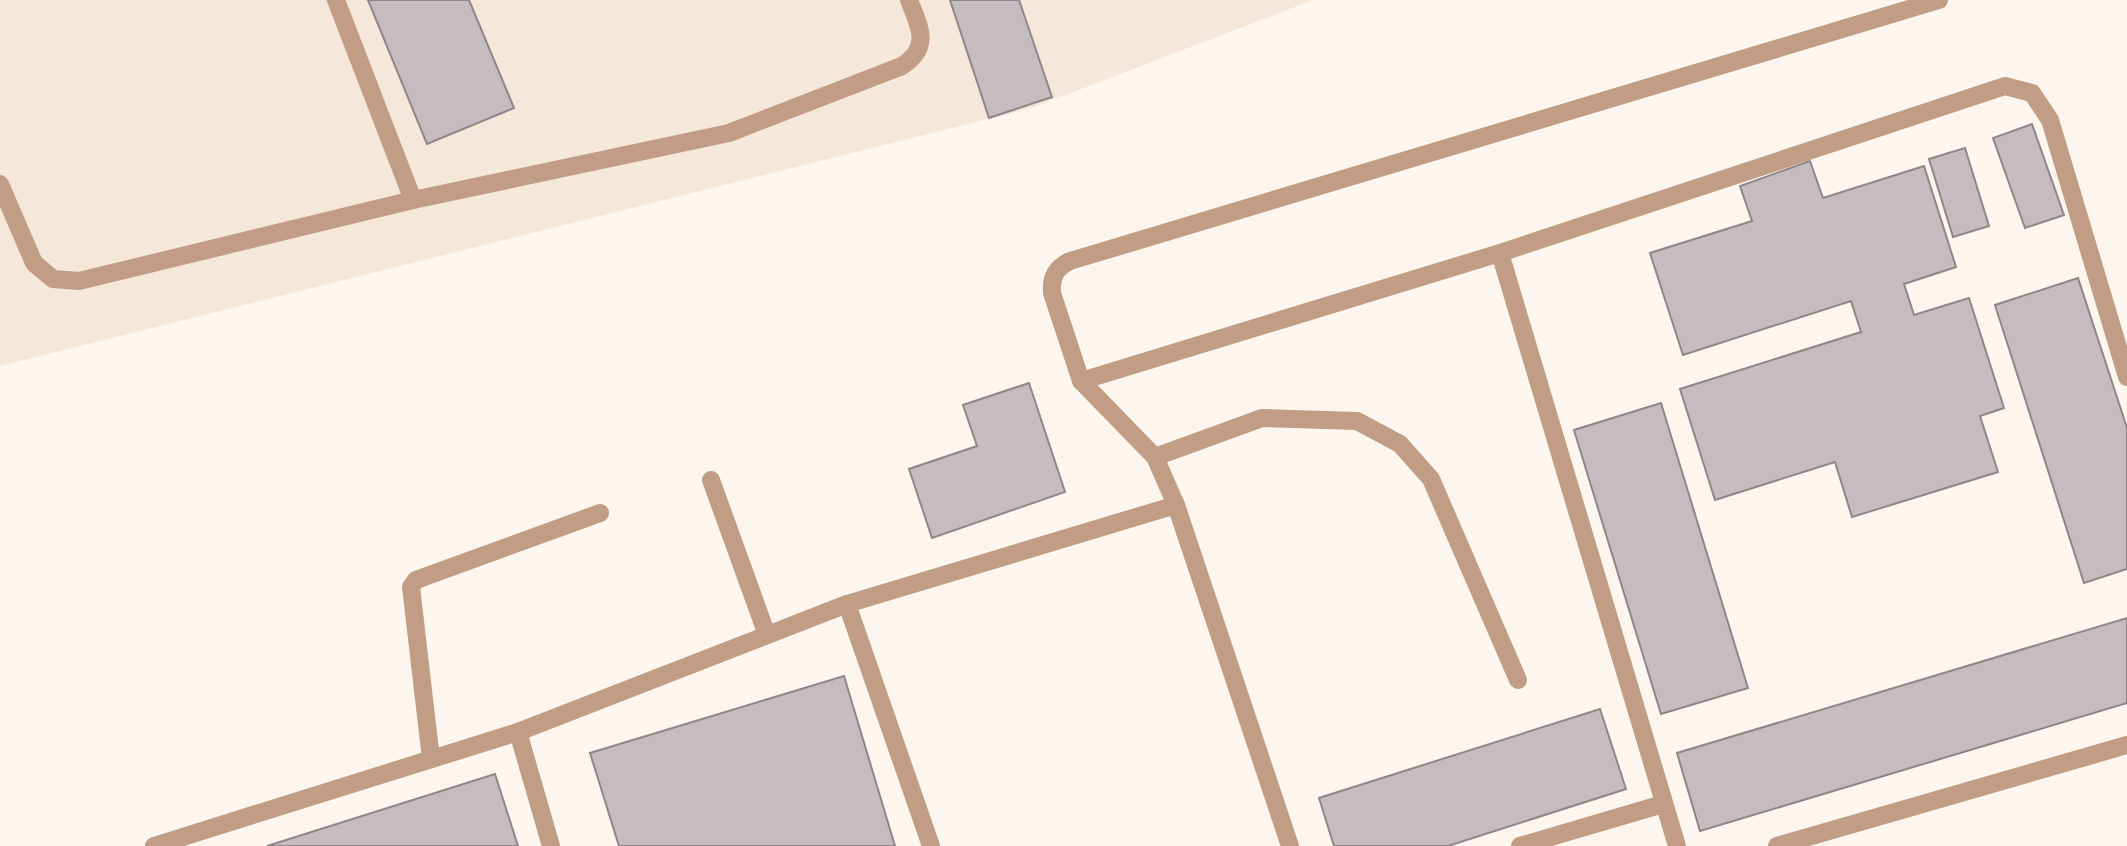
<svg xmlns="http://www.w3.org/2000/svg" width="2127" height="846" viewBox="0 0 2127 846" font-family="Jost,sans-serif">
<style>
.built{fill:#f5e8db}
.building{fill:#c6bcc0;stroke:#8f868a;stroke-width:2}
.lines{fill:none;stroke-linecap:round;stroke-linejoin:round}
.minor{stroke:#c09d84;stroke-width:18}
</style>
<rect width="100%" height="100%" fill="#fdf6ef"/>
<polygon class="built" points="0,0 1313,0 1032,108 0,366"/>
<g class="building">
<polygon points="368,0 469,0 514,108 427,144"/>
<polygon points="950,0 1019,0 1052,97 989,118"/>
<polygon points="2032,124 2064,215 2025,228 1993,138"/>
<polygon points="1965,148 1989,226 1953,237 1929,159"/>
<polygon points="1810,161 1823,198 1924,166 1956,267 1904,284 1914,315 1969,298 2004,408 1980,416 1998,472 1852,517 1835,462 1715,500 1680,389 1861,332 1851,301 1683,355 1650,253 1752,221 1740,186"/>
<polygon points="2078,278 2127,428 2127,569 2084,583 1995,305"/>
<polygon points="1029,383 1065,492 932,538 909,469 977,446 963,405"/>
<polygon points="1661,403 1748,688 1661,714 1574,430"/>
<polygon points="2127,618 2127,703 1700,831 1677,753"/>
<polygon points="844,676 895,846 619,846 590,753"/>
<polygon points="1600,709 1626,789 1448,846 1334,846 1319,798"/>
<polygon points="495,774 518,846 267,846"/>
</g>
<g class="lines">
<g class="minor">
<polyline points="336,0 413,200"/>
<path d="M0 184 34 263 53 279 79 281 413 200 729 133 902 66C931 47 920 28 909 0"/>
<polyline points="1500,253 1677,846"/>
<polyline points="1081,381 1500,253 2005,86 2032,93 2050,120 2127,377"/>
<polyline points="1155,457 1262,418 1357,421 1400,444 1431,479 1518,680"/>
<polyline points="711,480 767,635"/>
<polyline points="847,604 931,846"/>
<polyline points="518,732 551,846"/>
<polyline points="431,759 411,587 416,580 600,513"/>
<polyline points="154,846 518,732 847,604 1176,505"/>
<path d="M1290 846 1176 505 1155 457 1081 381 1052 293C1051 278 1055 268 1070 261L1939 0"/>
<polyline points="1520,846 1663,804"/>
<polyline points="1777,846 2127,745"/>
</g>
</g>
</svg>
